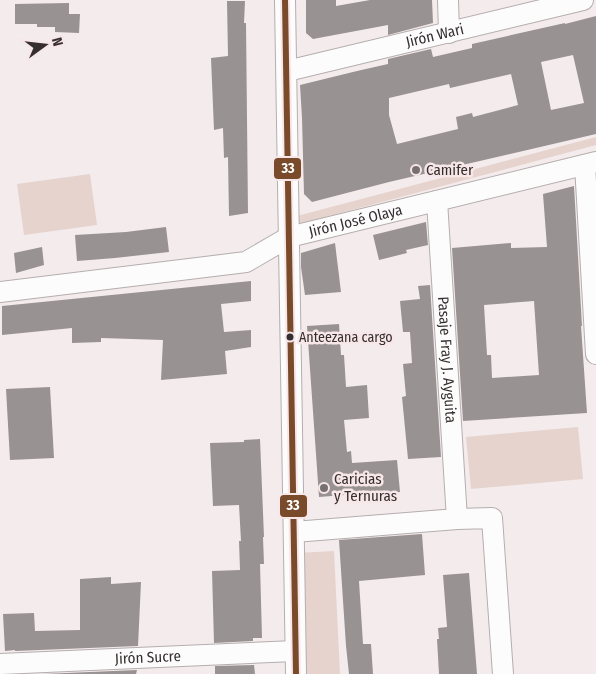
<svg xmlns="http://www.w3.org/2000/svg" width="596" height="674" viewBox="0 0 596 674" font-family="'Fira Sans Condensed',sans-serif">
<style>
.green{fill:#e6d3cd}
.building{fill:#999292;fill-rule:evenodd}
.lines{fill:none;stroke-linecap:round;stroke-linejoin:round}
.street-casing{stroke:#b5aeae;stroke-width:22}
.street{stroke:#fdfcfc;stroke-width:20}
.bus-1-casing{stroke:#f8e7e8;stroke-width:10}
.bus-1{stroke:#7a4b2a;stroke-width:6}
.poi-dot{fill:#777071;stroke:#f8e7e8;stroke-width:2}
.bus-dot{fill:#342e2f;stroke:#f8e7e8;stroke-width:2}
.labels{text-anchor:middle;stroke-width:5;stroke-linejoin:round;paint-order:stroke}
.bus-label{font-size:14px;fill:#342e2f;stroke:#f8e7e8;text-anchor:start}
.street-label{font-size:15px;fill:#342e2f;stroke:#f8e7e8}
.poi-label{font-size:15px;fill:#342e2f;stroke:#f8e7e8;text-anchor:start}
.line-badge{stroke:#f8e7e8;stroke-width:2}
.badge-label{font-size:14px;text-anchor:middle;font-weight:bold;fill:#fff}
</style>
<rect width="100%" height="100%" fill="#f4ebec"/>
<g class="green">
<polygon points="596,137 596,145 299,224 297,216"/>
<polygon points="90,174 97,225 24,235 17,184"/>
<polygon points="578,427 583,479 471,489 466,437"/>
<polygon points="334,551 340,674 303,674 297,553"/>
</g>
<g class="building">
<polygon points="306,0 336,0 336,6 370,0 432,0 433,23 388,35 388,25 313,39 306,33"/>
<polygon points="227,1 245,1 244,23 246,23 248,213 229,216 228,157 224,158 223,128 214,130 211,58 228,56"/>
<polygon points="69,3 69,14 80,14 79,33 55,32 55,27 37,27 37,24 15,24 15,4"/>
<path d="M596 16V134L389 182 312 202 304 194 302 118 300 85 357 71 388 64V59L431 49 433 57 472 48V44L565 23V24ZM573 55 584 103 551 110 541 62ZM511 74 518 105 473 117 472 113 456 117 458 129 397 144 389 115V98L449 84 450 88Z"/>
<path d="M574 186 582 326H581L587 413 463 421 452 248 511 243V248L547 247 543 194ZM534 301 539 375 492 378 491 355H487L484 305Z"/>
<polygon points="426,222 428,245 406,250 407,253 379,260 373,235"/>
<polygon points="166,227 169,252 115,258 77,261 75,235 126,232"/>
<polygon points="335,243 341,292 305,295 301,267 301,253"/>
<polygon points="42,247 44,265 16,273 14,253"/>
<polygon points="251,281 251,301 221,304 224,332 251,330 251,347 225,351 227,374 161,380 163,340 101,338 101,342 72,343 72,328 2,335 2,306"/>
<polygon points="430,285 441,457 408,459 402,397 406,396 403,364 412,363 410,332 403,332 400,301 420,299 418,286"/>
<polygon points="339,324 341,355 344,355 346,387 367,385 369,418 344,420 347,452 351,451 352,463 397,460 400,492 383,494 383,492 319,497 307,326"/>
<polygon points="50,387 54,458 10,460 6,389"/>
<polygon points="260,439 264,537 263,537 264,564 260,564 262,638 253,638 253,641 214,643 212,571 240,570 239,541 241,541 239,505 213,506 210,443 244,442 244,440"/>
<polygon points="422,534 425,575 359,581 363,644 371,644 373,674 349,674 346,646 339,540"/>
<polygon points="469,573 477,674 439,674 437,639 439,639 438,628 447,627 443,575"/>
<polygon points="111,577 111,584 141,582 138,646 15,651 15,650 5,651 3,614 34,613 35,631 80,630 80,579"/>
<polygon points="254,665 255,674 215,674 215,666"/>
<polygon points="137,670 136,674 43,674"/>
</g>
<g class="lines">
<g class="street-casing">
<g id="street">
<polyline points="285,0 296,674"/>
<polyline points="448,0 449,33"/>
<path id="s1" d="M287 71 583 0"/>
<polyline points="585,165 596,354"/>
<path id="s2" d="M437 201 457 519"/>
<path id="s3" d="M0 292 246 262 289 237 596 162"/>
<polyline points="294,532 457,519 492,518 503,674"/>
<path id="s4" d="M0 664 295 651"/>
</g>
</g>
<use href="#street" class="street"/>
<g class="bus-1-casing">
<polyline id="bus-1" points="285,0 296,674"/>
</g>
<use href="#bus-1" class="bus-1"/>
</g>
<g class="poi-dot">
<circle cx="416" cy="170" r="5"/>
<circle cx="324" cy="488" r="5"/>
</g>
<circle class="bus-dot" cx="290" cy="337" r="4.5"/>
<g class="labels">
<g class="bus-label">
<text x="299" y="342">Anteezana cargo</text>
</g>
<g class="street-label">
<text dy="5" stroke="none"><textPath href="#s1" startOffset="152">Jirón Wari</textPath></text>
<text dy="5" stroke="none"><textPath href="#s3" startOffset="366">Jirón José Olaya</textPath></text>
<text dy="5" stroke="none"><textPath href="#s2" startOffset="159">Pasaje Fray J. Ayguita</textPath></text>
<text dy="5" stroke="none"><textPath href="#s4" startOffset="148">Jirón Sucre</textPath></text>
</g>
<g class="poi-label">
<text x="426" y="175">Camifer</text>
<text x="334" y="484">Caricias<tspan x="334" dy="17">y Ternuras</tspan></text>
</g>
</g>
<g class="line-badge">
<rect x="273" y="157" width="29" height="23" rx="5" fill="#7a4b2a"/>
<rect x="279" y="494" width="29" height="24" rx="5" fill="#7a4b2a"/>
</g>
<g class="badge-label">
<text x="288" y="173">33</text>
<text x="293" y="510">33</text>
</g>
<g transform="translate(45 45) rotate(75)" stroke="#f8e7e8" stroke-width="4" paint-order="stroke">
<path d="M0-4L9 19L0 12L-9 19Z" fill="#342e2f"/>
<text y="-8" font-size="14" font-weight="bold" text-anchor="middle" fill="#342e2f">N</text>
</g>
</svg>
